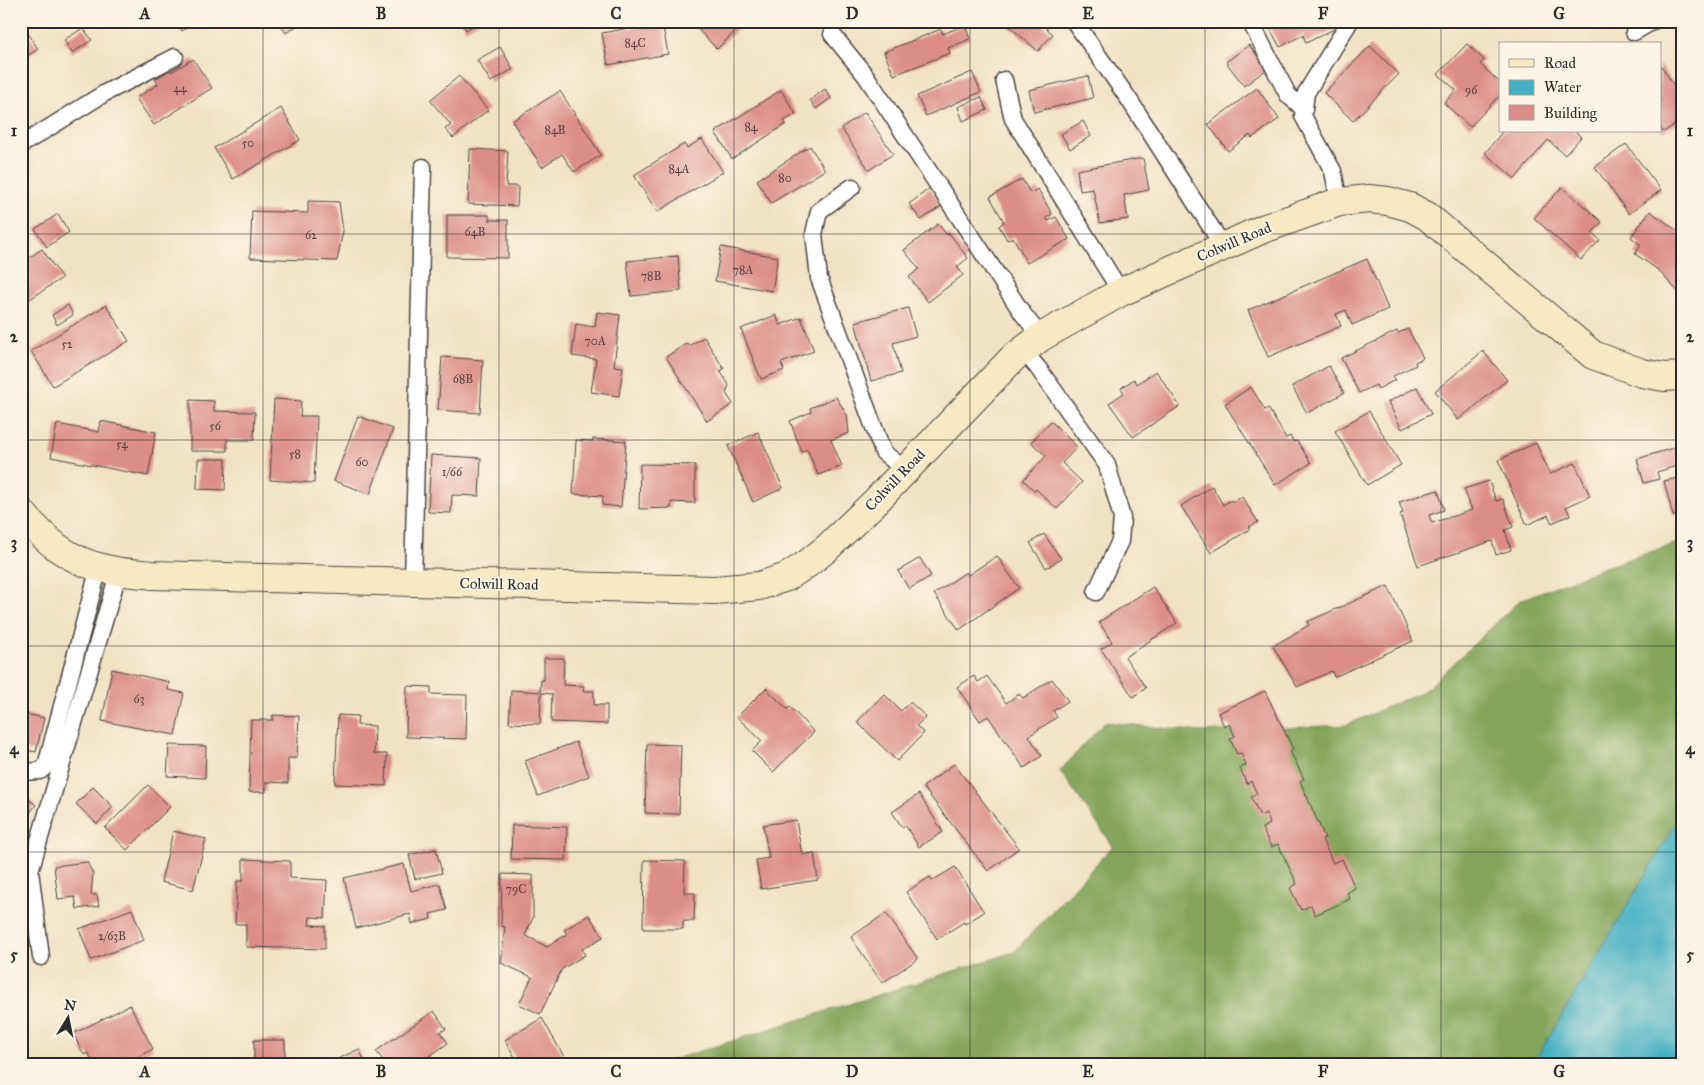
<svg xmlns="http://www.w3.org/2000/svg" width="1704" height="1085" viewBox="0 0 1704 1085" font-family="'IM FELL Great Primer',serif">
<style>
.forest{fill:#84a65a;stroke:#586842}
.water{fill:#45b0c3;stroke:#386e77}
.building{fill:#db8e87}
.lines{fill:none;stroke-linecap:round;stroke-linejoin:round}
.lane-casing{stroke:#494642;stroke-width:19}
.secondary-casing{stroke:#494642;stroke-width:30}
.lane{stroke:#fff;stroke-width:16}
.secondary{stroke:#f8e8c3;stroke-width:28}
.grid{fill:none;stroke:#2b2b2b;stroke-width:1;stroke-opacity:0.55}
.labels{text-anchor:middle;stroke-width:4;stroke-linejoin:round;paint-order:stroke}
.number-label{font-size:12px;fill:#574442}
.street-label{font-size:15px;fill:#2b2b2b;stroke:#fcf5e5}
.neatline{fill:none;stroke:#2b2b2b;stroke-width:2}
.grid-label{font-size:16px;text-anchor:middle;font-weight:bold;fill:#2b2b2b}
</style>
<rect width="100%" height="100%" fill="#fcf5e5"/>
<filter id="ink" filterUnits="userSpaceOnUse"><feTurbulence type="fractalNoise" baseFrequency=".02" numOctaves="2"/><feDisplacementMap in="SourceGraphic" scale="10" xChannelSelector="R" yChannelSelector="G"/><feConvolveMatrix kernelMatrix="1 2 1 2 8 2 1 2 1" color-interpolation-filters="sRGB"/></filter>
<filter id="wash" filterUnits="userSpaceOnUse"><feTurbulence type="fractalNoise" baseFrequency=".0096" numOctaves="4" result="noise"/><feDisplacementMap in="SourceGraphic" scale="20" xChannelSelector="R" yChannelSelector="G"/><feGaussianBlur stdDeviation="1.12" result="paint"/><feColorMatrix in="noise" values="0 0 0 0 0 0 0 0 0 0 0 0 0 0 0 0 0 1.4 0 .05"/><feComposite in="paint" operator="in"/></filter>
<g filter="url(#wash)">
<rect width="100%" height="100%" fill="#f2e2c4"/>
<polygon class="forest" points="1683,541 1683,812 1537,1057 1528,1064 659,1064 1014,952 1113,846 1060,771 1105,722 1201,732 1347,725 1427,689 1520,600 1605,567"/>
<polygon class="water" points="1683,812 1683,1064 1528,1064 1537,1057"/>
<g id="blocks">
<g class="building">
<polygon points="175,21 196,21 182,31"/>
<polygon points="278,21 304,21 286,33"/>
<polygon points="460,21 480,21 466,30"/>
<polygon points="690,21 746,21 717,49"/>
<polygon points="1003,21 1038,21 1053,34 1038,51"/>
<polygon points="1275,21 1332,21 1336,28 1306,43 1303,35 1280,47 1268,25"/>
<polygon points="21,22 38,49 21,60"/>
<polygon points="662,22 668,54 608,65 602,33"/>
<polygon points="965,25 970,39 948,48 950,53 894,75 884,52 941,29 943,34"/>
<polygon points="83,28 92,40 72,53 64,40"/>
<polygon points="1467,44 1484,60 1480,64 1500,83 1500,95 1470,127 1444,103 1456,90 1438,74"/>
<polygon points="1249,45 1267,69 1244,86 1226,62"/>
<polygon points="1370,46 1399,74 1353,121 1324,93"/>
<polygon points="500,47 513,69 491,82 477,60"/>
<polygon points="193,59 212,88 154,125 136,98 158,84 155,79 170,70 171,72"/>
<polygon points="1660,64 1675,87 1683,82 1683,120 1663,132 1660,127"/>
<polygon points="972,72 981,92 926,116 917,96"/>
<polygon points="459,76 488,110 453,138 445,129 451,125 430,100"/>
<polygon points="1088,76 1093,98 1034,112 1029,90"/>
<polygon points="1257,88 1279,119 1252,138 1250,135 1228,151 1208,124"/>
<polygon points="825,89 831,98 816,109 810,100"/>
<polygon points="781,90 796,114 784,121 786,124 732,159 715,132"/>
<polygon points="560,91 601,155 574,172 562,154 542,167 512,121"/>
<polygon points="981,97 987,110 963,121 958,107"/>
<polygon points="281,108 300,140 233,179 214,148"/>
<polygon points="865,112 893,154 869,170 841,128"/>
<polygon points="1083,121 1091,136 1070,149 1061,134"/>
<polygon points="1503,131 1575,131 1581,137 1565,155 1548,140 1515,179 1485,153"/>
<polygon points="702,139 723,172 657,212 634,175 684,144 687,148"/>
<polygon points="1626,144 1661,190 1629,214 1595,167"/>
<polygon points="810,146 825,170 771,203 757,180"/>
<polygon points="470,149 508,151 506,186 518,186 517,206 468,204"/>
<polygon points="1143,158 1149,190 1124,195 1128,219 1100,223 1093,189 1080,191 1077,170"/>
<polygon points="1022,179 1030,193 1038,189 1052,214 1046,218 1048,221 1056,217 1069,239 1027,263 1013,237 1007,240 999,226 1004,222 990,197"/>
<polygon points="1562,187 1602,222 1592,233 1600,240 1581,260 1534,218"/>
<polygon points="930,188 943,205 921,220 909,204"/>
<polygon points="308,201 339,202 343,231 337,261 250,258 252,211 308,213"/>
<polygon points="1650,211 1683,235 1683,297 1658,270 1635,254 1641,245 1631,237"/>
<polygon points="58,214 69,232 47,247 35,229"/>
<polygon points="447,215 489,215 489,220 508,220 508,258 447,257"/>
<polygon points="938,224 947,235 949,233 968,258 957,267 963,275 928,302 909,277 919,269 904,250"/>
<polygon points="721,247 778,257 772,291 715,281"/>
<polygon points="42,249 62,278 21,305 21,263"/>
<polygon points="678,256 681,291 631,296 627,261"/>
<polygon points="1367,259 1388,309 1352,325 1346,310 1336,314 1341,326 1268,357 1248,310"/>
<polygon points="68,305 73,315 57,325 52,315"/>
<polygon points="106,305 129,341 53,386 31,351"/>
<polygon points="908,308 916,336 893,343 901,373 871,381 855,322"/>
<polygon points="597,312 620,315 614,366 623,367 619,396 591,392 596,359 572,356 576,324 595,327"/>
<polygon points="776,315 780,325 801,317 814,351 781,363 784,370 761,379 741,329"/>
<polygon points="1408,329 1423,358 1415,362 1416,365 1393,376 1395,380 1378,389 1376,385 1359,393 1341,358 1397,331 1398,333"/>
<polygon points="704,337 724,369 720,371 729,385 726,393 733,404 707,421 666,357 687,343 689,346"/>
<polygon points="1483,351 1507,380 1458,420 1435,391"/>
<polygon points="442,357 483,360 480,413 438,410"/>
<polygon points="1329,366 1344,393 1307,413 1292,386"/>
<polygon points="1156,371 1180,406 1133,437 1109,403 1124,393 1121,388 1134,379 1137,384"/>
<polygon points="1251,387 1265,410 1268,408 1286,438 1290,436 1294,442 1297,441 1311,463 1275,485 1225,404"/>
<polygon points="1417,387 1431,414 1402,429 1388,402"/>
<polygon points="836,397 847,415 849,433 831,440 842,466 818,475 807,449 802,452 790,421 811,412 810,408"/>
<polygon points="274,399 301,401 300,416 317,416 314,483 270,480"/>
<polygon points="190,400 214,401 214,411 255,412 254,440 227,440 227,451 190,451"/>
<polygon points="1369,411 1401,465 1367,485 1335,431"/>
<polygon points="358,416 393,429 370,494 334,481"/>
<polygon points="101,421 156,432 148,476 51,457 57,424 99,432"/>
<polygon points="1051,421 1077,447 1062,463 1082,482 1057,509 1036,489 1035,491 1023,480 1046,456 1031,442"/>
<polygon points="758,432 783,488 753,502 728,446"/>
<polygon points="593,439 626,441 621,507 602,505 603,496 573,494 576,440 593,441"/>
<polygon points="1536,443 1550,474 1575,463 1590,496 1566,507 1570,515 1552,523 1548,515 1527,525 1498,460"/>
<polygon points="1683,445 1683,464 1657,472 1659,479 1644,483 1637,459"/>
<polygon points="431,455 481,458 479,496 452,495 451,513 428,512"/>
<polygon points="198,459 226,459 225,490 197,489"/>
<polygon points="640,464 695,465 695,503 671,502 671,508 639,509"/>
<polygon points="1683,477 1683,514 1673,516 1664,481"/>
<polygon points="1489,481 1496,501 1503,499 1513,527 1505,530 1511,550 1496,555 1492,541 1418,566 1400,514 1403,513 1399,502 1438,490 1444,510 1429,515 1432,523 1472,510 1464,489"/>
<polygon points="1212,486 1223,505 1231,500 1233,502 1242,497 1258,522 1249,527 1250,529 1211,553 1181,506"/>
<polygon points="1044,534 1061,559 1046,568 1030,543"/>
<polygon points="997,556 1019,588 959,630 934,594 966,572 968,575"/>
<polygon points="920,558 931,576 909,589 898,571"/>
<polygon points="1388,586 1413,641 1334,677 1332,671 1297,687 1273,646 1309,625 1307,622"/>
<polygon points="1153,587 1177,623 1125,657 1146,688 1133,697 1101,649 1112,642 1099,622"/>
<polygon points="544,658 564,658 563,685 584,686 583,691 594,691 594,705 607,705 607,724 551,722 552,694 541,693 540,724 509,723 511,690 540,692 541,680 544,680"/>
<polygon points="112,669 169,682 168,690 184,693 175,735 102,721"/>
<polygon points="974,676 978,682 987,676 1006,703 1019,694 1023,698 1052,679 1068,701 1053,711 1057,717 1029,736 1042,756 1024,768 988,716 980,721 957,687"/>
<polygon points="407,686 431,687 431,694 467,695 466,739 406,737"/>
<polygon points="766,688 787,709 790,707 814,732 773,772 752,751 762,741 737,717"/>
<polygon points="1265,691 1293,749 1290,751 1304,779 1300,781 1325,838 1322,839 1333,863 1342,859 1355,888 1347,893 1350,899 1315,915 1311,905 1301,910 1290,888 1297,884 1278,844 1271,847 1262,828 1270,824 1266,813 1260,816 1251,797 1257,794 1251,781 1247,784 1240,768 1246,765 1241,753 1237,754 1230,739 1235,736 1229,724 1224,726 1218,713"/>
<polygon points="884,694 901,711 910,702 926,717 916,726 924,733 897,761 857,722"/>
<polygon points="21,713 44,718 36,752 21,749"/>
<polygon points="273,715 299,716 297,758 288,758 288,783 266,782 266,792 249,792 251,720 273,720"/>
<polygon points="338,715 358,716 357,725 375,726 374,754 387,754 386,786 335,784"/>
<polygon points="576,742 589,776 538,796 525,761"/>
<polygon points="647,744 681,745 679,814 645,813"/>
<polygon points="169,745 206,746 205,778 167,776"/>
<polygon points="954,764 1019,848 988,871 923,787"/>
<polygon points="148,785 170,807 127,850 105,828"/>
<polygon points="93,787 113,807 97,824 76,804"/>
<polygon points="21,793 36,805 21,823"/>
<polygon points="919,794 943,832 919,847 905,825 902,827 892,812"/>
<polygon points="796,820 802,855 814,853 818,880 761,889 756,860 769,858 763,825"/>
<polygon points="512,825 567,827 566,860 511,859"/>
<polygon points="173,831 206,839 193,890 161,882"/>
<polygon points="436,849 442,873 415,879 409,855"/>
<polygon points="243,859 290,861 290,878 327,880 325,918 310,917 309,925 325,926 325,949 246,947 246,924 235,924 237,881 243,881"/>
<polygon points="644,860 685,861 684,893 695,893 694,921 683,921 683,929 643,929"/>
<polygon points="87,862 93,874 91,895 97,895 99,906 77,909 75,897 58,899 54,866"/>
<polygon points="404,864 411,891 440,884 447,910 430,914 431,919 412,924 410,914 356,928 344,878"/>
<polygon points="955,867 984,912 965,924 964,922 937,939 906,892 930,877 932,881"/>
<polygon points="502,874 533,875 533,918 525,935 547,947 567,934 564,930 589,915 603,937 582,949 585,955 562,969 540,1014 519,1004 532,977 501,963 505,927 501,926"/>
<polygon points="21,906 27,919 21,922"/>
<polygon points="132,909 144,940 91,960 79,929"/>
<polygon points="886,913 918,959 882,983 851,937"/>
<polygon points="130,1005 153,1049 124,1064 94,1064 88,1053 84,1055 73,1034"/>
<polygon points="434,1011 446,1029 440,1032 448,1043 420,1063 421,1064 386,1064 376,1051"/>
<polygon points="542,1018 568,1064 519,1064 505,1040"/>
<rect x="254" y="1040" width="31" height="24"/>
<polygon points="359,1049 366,1064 327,1064"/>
</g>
</g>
</g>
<g filter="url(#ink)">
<use href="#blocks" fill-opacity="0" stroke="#494642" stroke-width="1"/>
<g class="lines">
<g class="lane-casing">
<g id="lane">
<polyline points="1074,21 1128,98 1223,246"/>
<polyline points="1250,21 1288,95 1304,109"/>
<polyline points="1634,32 1653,21"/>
<polyline points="832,34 866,76 1023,314 1041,337"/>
<polyline points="1004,80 1013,119 1121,292"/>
<polyline points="21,145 105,93 175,57"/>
<polyline points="852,187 819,211 814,234 819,278 883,452 905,470"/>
<polyline points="1339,202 1333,171 1303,116 1306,93 1350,21"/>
<polyline points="1023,350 1038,368 1107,465 1122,518 1120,541 1096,592"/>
<polyline points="413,582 423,167"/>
<polyline points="21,772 40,771 46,766 99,567"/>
<polyline points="41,957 30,871 119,571"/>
</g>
</g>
<g class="secondary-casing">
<path id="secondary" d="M21 512C46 541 68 561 106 569 121 573 137 573 152 575L715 590 759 586 787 577 807 564 826 549 876 501 1013 358 1041 337 1121 292 1263 229 1339 202 1369 199 1388 201 1410 207 1427 216 1593 355 1642 373 1664 377 1683 376"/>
</g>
<use href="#lane" class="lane"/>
<use href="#secondary" class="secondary"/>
</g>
</g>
<path class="grid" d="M263 21V1064M499 21V1064M734 21V1064M970 21V1064M1205 21V1064M1441 21V1064M21 234H1683M21 440H1683M21 646H1683M21 852H1683"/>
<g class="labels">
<g class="number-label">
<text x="635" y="47">84C</text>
<text x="180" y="92">44</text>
<text x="1471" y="94">96</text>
<text x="751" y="131">84</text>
<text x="555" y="134">84B</text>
<text x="248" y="147">50</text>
<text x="679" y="173">84A</text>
<text x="785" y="182">80</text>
<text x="475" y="236">64B</text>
<text x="311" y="239">62</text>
<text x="743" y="274">78A</text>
<text x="651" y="280">78B</text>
<text x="595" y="345">70A</text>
<text x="67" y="348">52</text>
<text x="463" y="383">68B</text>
<text x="215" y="430">56</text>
<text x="122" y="448">54</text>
<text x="295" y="458">58</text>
<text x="362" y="466">60</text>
<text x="452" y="476">1/66</text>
<text x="139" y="703">63</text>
<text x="516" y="893">79C</text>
<text x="112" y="940">2/63B</text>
</g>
<g class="street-label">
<text transform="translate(1234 242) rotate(-23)" y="5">Colwill Road</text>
<text transform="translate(895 480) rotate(-46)" y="5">Colwill Road</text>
<text transform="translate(499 584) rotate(1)" y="5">Colwill Road</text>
</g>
</g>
<rect width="1704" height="1085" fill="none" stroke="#fcf5e5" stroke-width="55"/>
<rect x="1499" y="42" width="162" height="90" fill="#fcf5e5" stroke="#a8a49b"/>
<rect x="1509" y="59" width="25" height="8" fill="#f8e8c3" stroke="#a8a49b"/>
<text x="1544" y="68" font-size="15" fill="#2b2b2b">Road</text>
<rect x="1509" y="80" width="25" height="15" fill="#45b0c3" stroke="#a8a49b"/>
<text x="1544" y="92" font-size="15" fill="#2b2b2b">Water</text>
<rect x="1509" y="105" width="25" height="15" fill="#db8e87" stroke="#a8a49b"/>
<text x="1544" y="118" font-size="15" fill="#2b2b2b">Building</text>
<g transform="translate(68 1018) rotate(10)" stroke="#fcf5e5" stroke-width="4" paint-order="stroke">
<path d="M0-4L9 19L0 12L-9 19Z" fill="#2b2b2b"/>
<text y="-8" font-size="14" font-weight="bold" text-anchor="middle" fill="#2b2b2b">N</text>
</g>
<rect x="28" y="28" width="1648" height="1030" class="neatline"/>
<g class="grid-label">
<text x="145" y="19">A</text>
<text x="381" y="19">B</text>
<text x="616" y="19">C</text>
<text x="852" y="19">D</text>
<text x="1088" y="19">E</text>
<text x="1323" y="19">F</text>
<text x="1559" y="19">G</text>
<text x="14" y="136">1</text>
<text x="1690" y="136">1</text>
<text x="14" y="342">2</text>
<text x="1690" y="342">2</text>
<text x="14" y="548">3</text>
<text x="1690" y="548">3</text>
<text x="14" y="754">4</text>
<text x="1690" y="754">4</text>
<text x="14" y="960">5</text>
<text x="1690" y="960">5</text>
<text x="145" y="1077">A</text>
<text x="381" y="1077">B</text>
<text x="616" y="1077">C</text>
<text x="852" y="1077">D</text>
<text x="1088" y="1077">E</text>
<text x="1323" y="1077">F</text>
<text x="1559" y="1077">G</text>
</g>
</svg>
